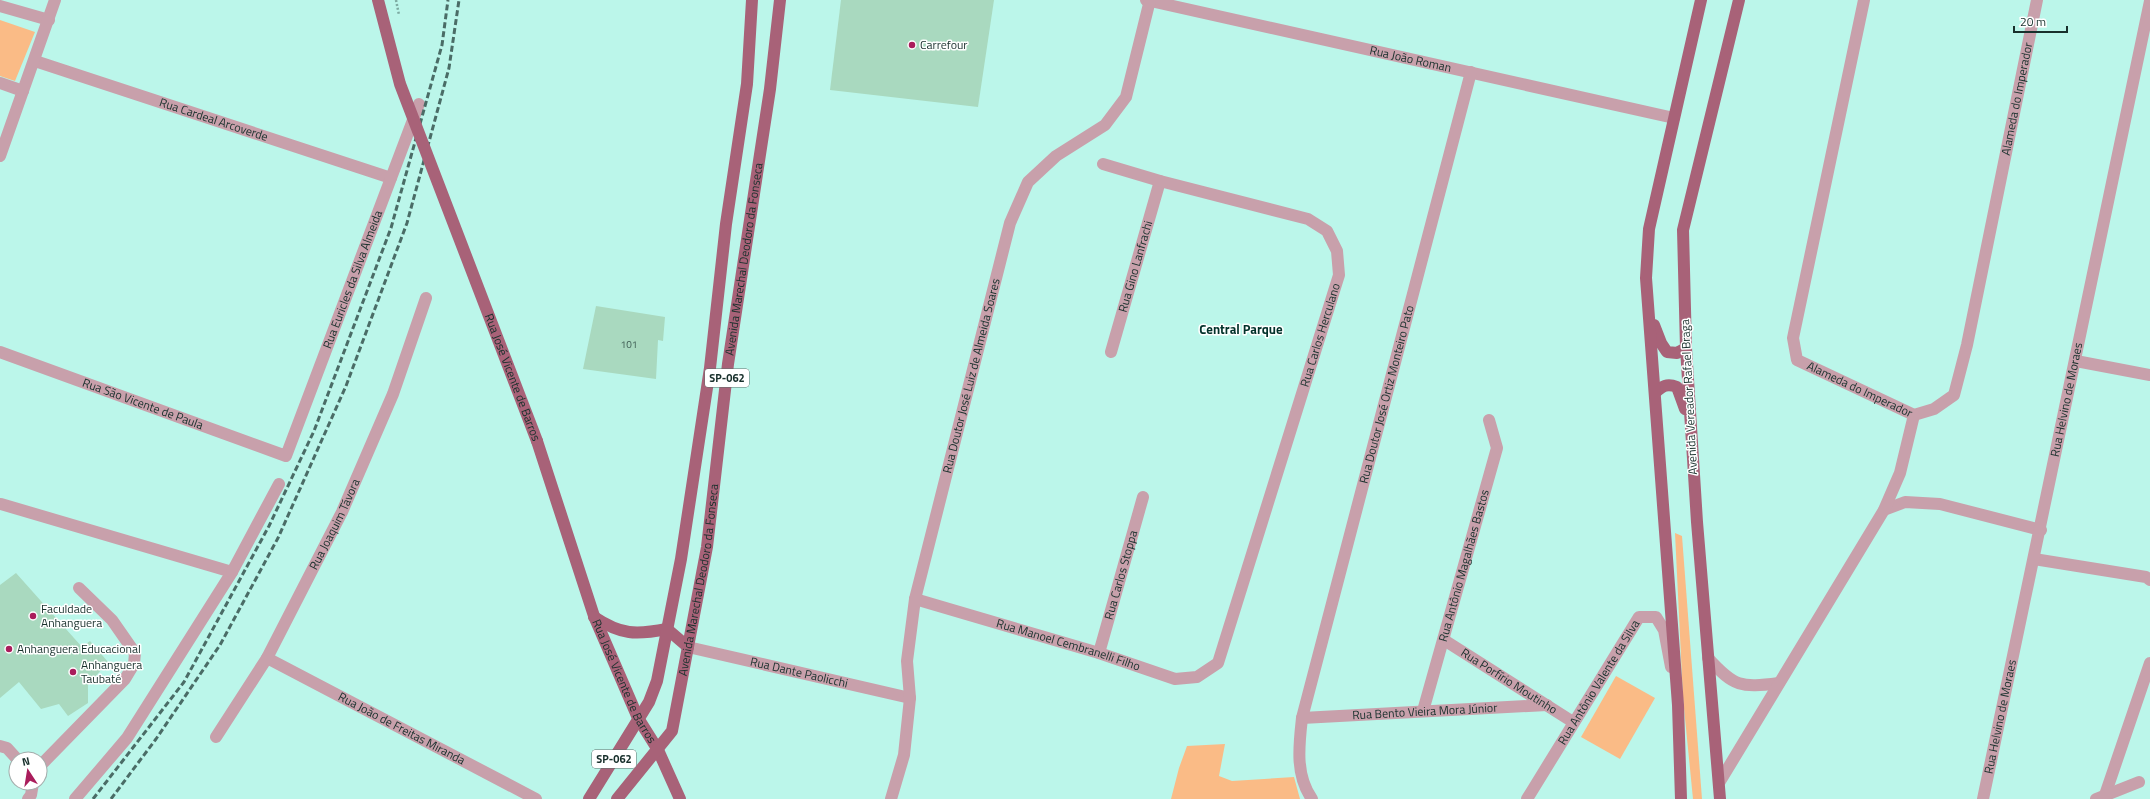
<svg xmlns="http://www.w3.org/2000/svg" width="2150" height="799" viewBox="0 0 2150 799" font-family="'Titillium Web',sans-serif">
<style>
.green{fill:#fabb86}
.building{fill:#a9d9bf}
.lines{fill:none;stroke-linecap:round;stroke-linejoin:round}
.path{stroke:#7daba2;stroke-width:2.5;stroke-dasharray:2 2;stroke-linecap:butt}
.minor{stroke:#c8a0ab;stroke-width:12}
.major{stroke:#a86278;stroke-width:12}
.rail{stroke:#4a6c66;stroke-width:3;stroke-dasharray:6 3;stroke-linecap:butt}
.major-bridge{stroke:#a86278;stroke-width:12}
.poi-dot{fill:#aa1d5c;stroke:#fff;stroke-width:1.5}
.labels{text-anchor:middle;stroke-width:3;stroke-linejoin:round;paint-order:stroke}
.number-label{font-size:10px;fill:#3c5a51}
.shield{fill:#fff;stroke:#5d6e6b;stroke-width:1}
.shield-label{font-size:11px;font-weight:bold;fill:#18302c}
.poi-label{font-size:12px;fill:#18302c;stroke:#fff;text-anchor:start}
.street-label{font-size:12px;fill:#18302c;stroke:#fff}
.neighbourhood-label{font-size:13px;font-weight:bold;fill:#02322b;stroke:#fff}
</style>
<rect width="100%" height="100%" fill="#bbf6ea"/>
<g class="green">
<polygon points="0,20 35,32 15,81 0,76"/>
<polygon points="1675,533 1682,536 1702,799 1693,799 1683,698"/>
<polygon points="1616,676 1655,698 1620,759 1581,737"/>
<polygon points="1225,744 1219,776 1232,781 1294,777 1300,799 1171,799 1179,768 1187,746"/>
</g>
<g class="building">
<polygon points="841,0 994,0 978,107 830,90"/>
<polygon points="596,306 665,317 663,341 658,340 656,379 583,369"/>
<polygon points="16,573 82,647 90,641 108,662 88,685 88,703 68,716 59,704 41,709 19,682 0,698 0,585"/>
</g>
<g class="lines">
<polyline class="path" points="396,0 399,15"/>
<g class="minor">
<path id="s1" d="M1146 0 1674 118"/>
<path id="s2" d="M1864 0 1793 338 1797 360 1914 415 1934 409 1954 395 1967 345 2037 0"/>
<polyline points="0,6 49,20"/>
<path id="s3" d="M35 61 391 178"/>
<polyline points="0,83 23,91"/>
<polyline points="0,156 55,0"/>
<path id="s4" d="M0 352 286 456 419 104"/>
<path id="s5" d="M1111 352 1160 181"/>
<polyline points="2076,361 2150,375"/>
<polyline points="1,504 232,572 127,738 75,799"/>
<polyline points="1884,510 1905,502 1940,504 2041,530"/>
<polyline points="2034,559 2146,577 2150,580"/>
<polyline points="232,572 279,484"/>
<path id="s6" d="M915 599 1099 653 1175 679 1197 677 1218 663 1339 275 1337 251 1327 231 1308 219 1160 181 1103 164"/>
<path id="s7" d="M1444 640 1573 722"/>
<path id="s8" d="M688 647 910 698"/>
<path id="s9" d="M1099 653 1143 497"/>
<path id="s10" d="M267 658 536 799"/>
<path d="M1708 658C1734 687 1741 688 1779 683"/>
<path id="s11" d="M1423 711 1497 448 1489 420"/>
<path id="s12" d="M1302 718 1547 705"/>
<path id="s13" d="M216 737 267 658 342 512 393 394 426 298"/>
<polyline points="0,746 7,748 17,759"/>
<polyline points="40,766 125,679 134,664 135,653 112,620 79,588"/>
<polyline points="1719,783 1884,510 1900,473 1914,415"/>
<polyline points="2105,795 2150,663"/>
<polyline points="28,799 31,795 33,783"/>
<path id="s14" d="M891 799 904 755 910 698 907 661 915 599 1010 223 1028 182 1056 156 1105 125 1126 97 1150 0"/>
<path id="s15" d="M1312 799C1295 775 1299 745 1302 718L1471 72"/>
<path id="s16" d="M1527 799 1639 617H1656L1664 630 1671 667"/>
<path id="s17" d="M1983 799 2150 1"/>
<polyline points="2096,799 2139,782"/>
</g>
<g class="major">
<polyline points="1654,325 1661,343 1667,352 1677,353 1686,348"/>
<path d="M1655 393C1662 386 1667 383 1677 387L1685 409"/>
<path id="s18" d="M537 441 594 616 638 718 658 750 680 799"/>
<path d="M594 617C621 635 636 635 667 629L688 647"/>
<polyline points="589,799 649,702 657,681 681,559 710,368 726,224 747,84 752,0"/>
<path id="s19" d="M617 799 672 731 707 547 728 364 770 89 780 0"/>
<polyline points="1681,799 1678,705 1646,278 1649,229 1701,0"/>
<polyline points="1720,799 1697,522 1686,348 1683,230 1739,0"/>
</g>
<g class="rail">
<polyline points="93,799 184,682 269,526 314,431 391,228 442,45 448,0"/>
<polyline points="111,799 156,739 220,645 278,538 346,386 407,223 449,68 459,0"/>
</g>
<path class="major-bridge" id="s20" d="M378 0 400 84 537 441"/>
</g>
<g class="poi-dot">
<circle cx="912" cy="45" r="4"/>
<circle cx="33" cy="616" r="4"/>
<circle cx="9" cy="649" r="4"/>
<circle cx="73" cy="672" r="4"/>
</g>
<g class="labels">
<g class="number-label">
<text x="629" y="348">101</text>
</g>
<g class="shield">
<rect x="705" y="369" width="44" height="18" rx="3"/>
<rect x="592" y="750" width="44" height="18" rx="3"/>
</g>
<g class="shield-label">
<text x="727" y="382">SP-062</text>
<text x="614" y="763">SP-062</text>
</g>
<g class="poi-label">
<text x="920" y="49">Carrefour</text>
<text x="41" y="613">Faculdade<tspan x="41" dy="14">Anhanguera</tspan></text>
<text x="17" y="653">Anhanguera Educacional</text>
<text x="81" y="669">Anhanguera<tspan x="81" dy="14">Taubaté</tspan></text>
</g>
<g class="street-label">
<text dy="4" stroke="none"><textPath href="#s1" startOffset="271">Rua João Roman</textPath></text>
<text dy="4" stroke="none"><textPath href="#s2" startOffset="845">Alameda do Imperador</textPath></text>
<text dy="4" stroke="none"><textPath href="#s3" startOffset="188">Rua Cardeal Arcoverde</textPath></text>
<text dy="4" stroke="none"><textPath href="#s19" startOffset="565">Avenida Marechal Deodoro da Fonseca</textPath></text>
<text dy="4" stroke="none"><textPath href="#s5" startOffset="89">Rua Gino Lanfrachi</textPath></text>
<text dy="4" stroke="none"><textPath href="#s4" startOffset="493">Rua Euricles da Silva Almeida</textPath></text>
<text dy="4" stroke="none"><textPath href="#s6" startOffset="663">Rua Carlos Herculano</textPath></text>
<text dy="4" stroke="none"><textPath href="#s14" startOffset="433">Rua Doutor José Luiz de Almeida Soares</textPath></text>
<text dy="4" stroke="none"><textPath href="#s20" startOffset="401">Rua José Vicente de Barros</textPath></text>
<text dy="4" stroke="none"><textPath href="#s2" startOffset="437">Alameda do Imperador</textPath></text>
<text dy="4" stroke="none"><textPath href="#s15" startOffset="418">Rua Doutor José Ortiz Monteiro Pato</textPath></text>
<text transform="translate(1689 397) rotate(-93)" y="4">Avenida Vereador Rafael Braga</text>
<text dy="4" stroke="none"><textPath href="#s17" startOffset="408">Rua Helvino de Moraes</textPath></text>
<text dy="4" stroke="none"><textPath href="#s4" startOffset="152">Rua São Vicente de Paula</textPath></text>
<text dy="4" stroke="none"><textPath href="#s13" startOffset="244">Rua Joaquim Távora</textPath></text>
<text dy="4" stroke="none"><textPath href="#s11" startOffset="151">Rua Antônio Magalhães Bastos</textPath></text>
<text dy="4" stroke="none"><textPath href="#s9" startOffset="81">Rua Carlos Stoppa</textPath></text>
<text dy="4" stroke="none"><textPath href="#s19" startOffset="241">Avenida Marechal Deodoro da Fonseca</textPath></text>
<text dy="4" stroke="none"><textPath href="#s6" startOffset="160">Rua Manoel Cembranelli Filho</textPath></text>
<text dy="4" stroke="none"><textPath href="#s8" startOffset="114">Rua Dante Paolicchi</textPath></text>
<text dy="4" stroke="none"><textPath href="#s18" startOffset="256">Rua José Vicente de Barros</textPath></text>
<text dy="4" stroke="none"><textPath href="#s7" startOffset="77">Rua Porfírio Moutinho</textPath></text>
<text dy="4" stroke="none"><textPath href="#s16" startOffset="137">Rua Antônio Valente da Silva</textPath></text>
<text dy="4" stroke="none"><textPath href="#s12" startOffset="123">Rua Bento Vieira Mora Júnior</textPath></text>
<text dy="4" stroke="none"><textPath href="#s17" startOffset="84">Rua Helvino de Moraes</textPath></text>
<text dy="4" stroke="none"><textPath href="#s10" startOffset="152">Rua João de Freitas Miranda</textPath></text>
</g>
<g class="neighbourhood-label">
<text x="1241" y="334">Central Parque</text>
</g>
</g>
<g transform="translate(28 771) rotate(348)"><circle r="19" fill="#ffffff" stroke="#a3acab"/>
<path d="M0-3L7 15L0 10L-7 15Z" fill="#aa1d5c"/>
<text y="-6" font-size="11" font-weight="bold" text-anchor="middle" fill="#18302c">N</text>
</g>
<path d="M2014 26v6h53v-6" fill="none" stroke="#18302c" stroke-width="2"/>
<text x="2020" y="26" font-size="12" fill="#18302c" stroke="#ffffff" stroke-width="3" paint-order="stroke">20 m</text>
</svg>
